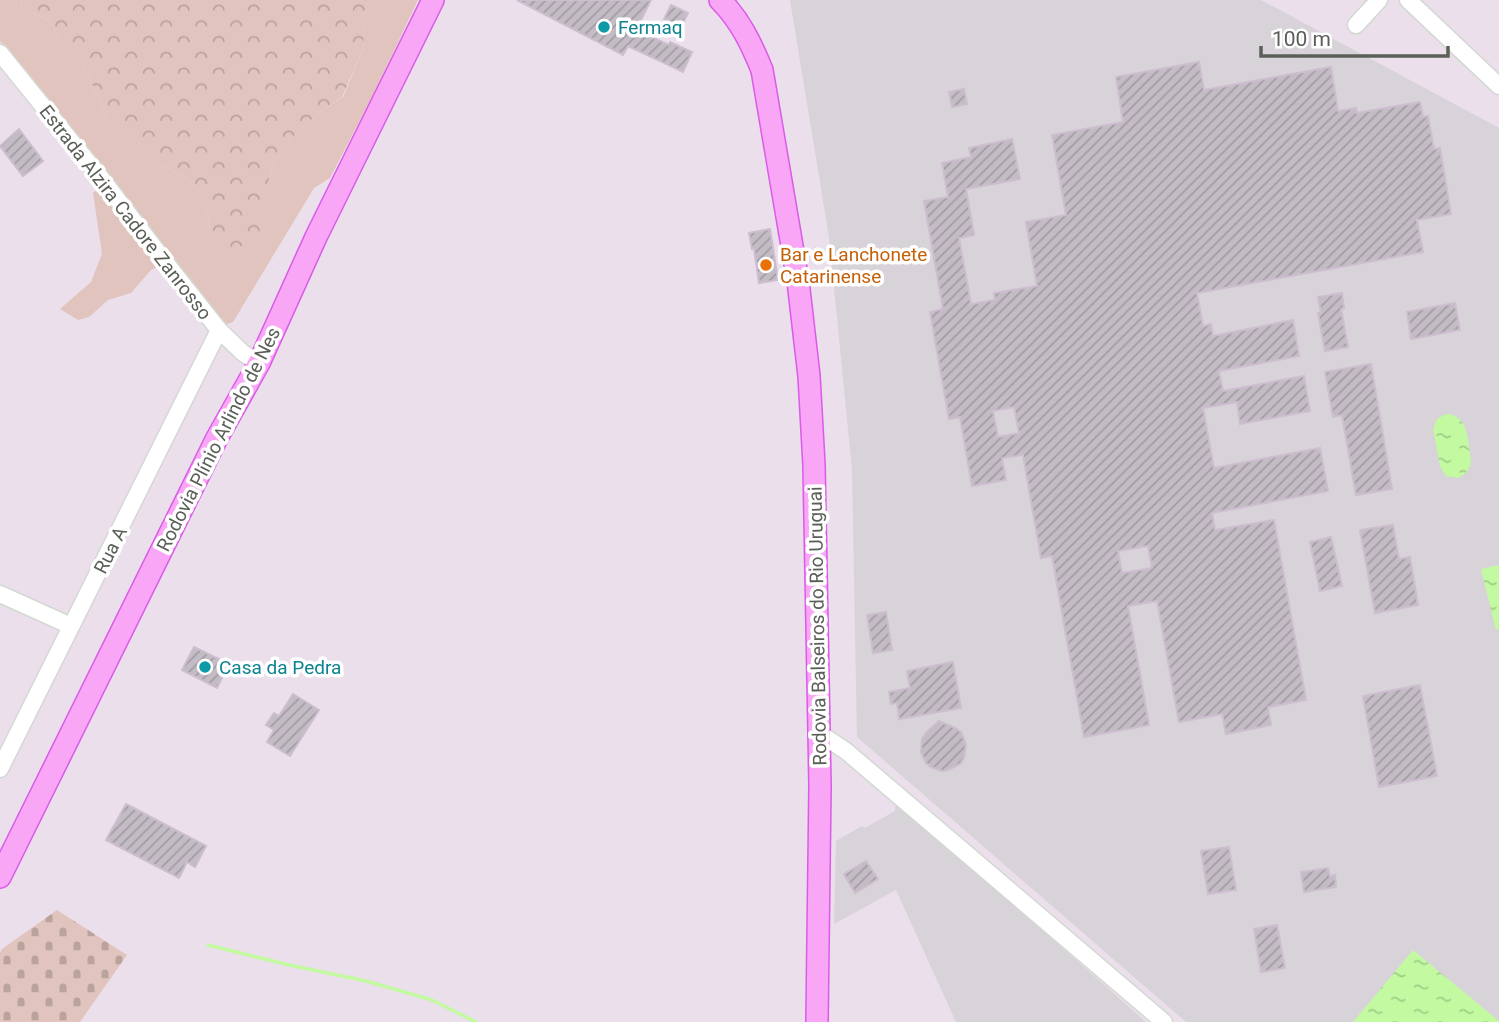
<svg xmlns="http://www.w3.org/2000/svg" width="1499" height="1022" viewBox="0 0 1499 1022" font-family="Roboto,sans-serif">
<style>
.industrial{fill:#d8d2d9}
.grass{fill:#e1c4bd}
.forest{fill:url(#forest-crowns)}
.cemetery{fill:url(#cemetery-stones)}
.water{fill:url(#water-ripples)}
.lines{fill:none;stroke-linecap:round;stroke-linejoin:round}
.stream{stroke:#c2f9a1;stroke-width:3.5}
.building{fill:url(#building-hatch);stroke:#cdbecf;stroke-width:2;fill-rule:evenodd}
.minor-casing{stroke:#d3d9d2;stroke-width:19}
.major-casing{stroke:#da5be8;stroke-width:24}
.minor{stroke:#fff;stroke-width:16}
.major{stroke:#f9a6f7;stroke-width:21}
.culture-dot{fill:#0f9aa8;stroke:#fff;stroke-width:2.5}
.food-dot{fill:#e8710a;stroke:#fff;stroke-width:2.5}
.labels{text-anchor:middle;stroke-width:7;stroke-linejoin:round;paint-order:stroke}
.culture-label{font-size:19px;fill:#0d838f;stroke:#fff;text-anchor:start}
.street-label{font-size:19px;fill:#5a6058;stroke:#fff}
.food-label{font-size:19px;fill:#c56008;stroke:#fff;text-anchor:start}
</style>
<defs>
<pattern id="forest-crowns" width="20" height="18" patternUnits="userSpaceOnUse" patternTransform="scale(1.75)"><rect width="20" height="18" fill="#e1c4bd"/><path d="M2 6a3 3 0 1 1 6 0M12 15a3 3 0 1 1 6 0" fill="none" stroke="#b9a39c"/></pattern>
<pattern id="cemetery-stones" width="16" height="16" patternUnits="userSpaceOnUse" patternTransform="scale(1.75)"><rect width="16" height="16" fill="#e1c4bd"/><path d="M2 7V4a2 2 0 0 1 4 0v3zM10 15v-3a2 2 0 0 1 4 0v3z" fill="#b9a39c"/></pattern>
<pattern id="water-ripples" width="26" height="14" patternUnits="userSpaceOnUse" patternTransform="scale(1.75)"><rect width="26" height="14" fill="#c2f9a1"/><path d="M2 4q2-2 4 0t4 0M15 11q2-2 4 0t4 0" fill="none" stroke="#a1cd86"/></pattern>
<pattern id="building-hatch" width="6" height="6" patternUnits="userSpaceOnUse" patternTransform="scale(1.75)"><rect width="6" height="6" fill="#c4bcc5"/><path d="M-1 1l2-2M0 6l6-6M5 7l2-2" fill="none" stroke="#a29ca3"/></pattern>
</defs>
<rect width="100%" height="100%" fill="#eadfeb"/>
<g class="industrial">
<polygon points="790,0 1261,0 1499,128 1499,1022 1186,1022 857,737 852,469 829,237"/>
<polygon points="900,804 1146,1022 956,1022 896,890 834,924 836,841 862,826 865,828 895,811 895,807"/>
</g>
<g class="grass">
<polygon points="0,0 21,0 22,8 51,21 59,40 83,65 99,99 109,125 135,138 157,163 184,177 204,197 210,228 265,243 265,193 274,163 297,132 321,111 343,97 363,49 366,7 369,0 418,0 371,99 330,178 314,188 233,322 224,325 0,41"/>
<polygon points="105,183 166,263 151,270 131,293 108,300 89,317 78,320 60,309 91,282 102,254 93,193"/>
</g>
<polygon class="forest" points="21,0 369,0 366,7 363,49 342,97 321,111 297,132 274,163 265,193 265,244 231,247 210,228 204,197 184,177 157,163 135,138 109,125 99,99 83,65 59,40 51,21 22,8"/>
<polygon class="cemetery" points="57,910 127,955 80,1022 0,1022 0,953 2,949"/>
<g class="water">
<path d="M1446 414C1469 414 1468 443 1471 460 1470 470 1466 474 1458 478L1446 476 1440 466 1433 429 1437 419Z"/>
<polygon points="1499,565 1499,629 1496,630 1481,569"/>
<polygon points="1413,950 1499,1021 1499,1022 1353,1022"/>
</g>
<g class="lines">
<polyline class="stream" points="208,945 289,965 366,981 432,1000 476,1022"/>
</g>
<g class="building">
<polygon points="517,0 651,0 636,30 669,45 670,42 692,52 683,72 628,46 623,55"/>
<polygon points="671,5 688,13 681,27 664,19"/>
<path d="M1199 62 1204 90 1331 67 1338 111 1356 108 1357 113 1420 102 1423 117 1428 116 1434 149 1440 148 1451 214 1417 220 1423 252 1197 293 1203 326 1211 324 1213 336 1293 320 1299 356 1219 371 1223 391 1304 376 1310 411 1240 424 1237 402 1203 408 1214 468 1320 448 1328 491 1212 513 1215 530 1274 520 1306 700 1268 707 1271 725 1226 734 1222 714 1179 722 1157 601 1128 606 1149 725 1084 737 1052 556 1041 558 1023 455 1002 458 1006 480 972 486 960 417 949 419 930 312 943 309 924 201 948 197 942 163 971 157 969 148 1012 139 1020 179 966 189 974 235 959 238 971 304 995 300 994 293 1037 286 1026 222 1066 215 1052 135 1123 122 1116 77ZM1014 407 1019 433 998 437 993 411ZM1148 546 1152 568 1122 573 1118 551Z"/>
<polygon points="964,89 967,104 952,107 949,92"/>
<polygon points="19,129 43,161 23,176 0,146"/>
<polygon points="770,229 778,280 759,283 754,249 752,249 749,233"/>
<polygon points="1342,293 1344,308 1341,309 1348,347 1325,351 1318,313 1321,313 1318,297"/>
<polygon points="1455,303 1460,330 1411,339 1407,312"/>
<polygon points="1371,364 1392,489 1356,495 1342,415 1333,417 1325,372"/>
<polygon points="1393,525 1399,559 1410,557 1418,605 1375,613 1360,530"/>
<polygon points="1331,537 1342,586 1320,591 1310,542"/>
<polygon points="886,612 892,650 873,653 867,615"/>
<polygon points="194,647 229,664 217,688 182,670"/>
<polygon points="953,662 961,708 899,719 897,703 891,704 889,692 910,688 907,671"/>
<polygon points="1420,685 1437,776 1379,787 1363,696"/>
<polygon points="293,694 319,710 290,756 267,742 274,730 266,725 274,713 279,716"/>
<polygon points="939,721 955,728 961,732 966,745 964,758 960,764 948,770 942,771 931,767 926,763 921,752 922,739 926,733"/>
<polygon points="126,804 206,846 195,867 187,862 179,878 106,840"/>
<polygon points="1229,847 1236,890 1208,894 1201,851"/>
<polygon points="866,861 878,879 855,893 844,874"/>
<polygon points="1328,868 1330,876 1335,875 1336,887 1304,892 1301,872"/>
<polygon points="1277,925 1285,968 1261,972 1254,929"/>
</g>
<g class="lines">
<g class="minor-casing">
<g id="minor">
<polyline points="1408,0 1499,86"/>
<polyline points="1356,25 1379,0"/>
<polyline points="0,53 105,183 166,263 219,330 243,353 259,363"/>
<polyline points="0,594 71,626"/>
<polyline points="819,733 846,751 1164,1022"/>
<polyline points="0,769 219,330"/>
</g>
</g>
<g class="major-casing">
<g id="major">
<path d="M720 0C740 20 751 43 762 70L798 281 809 376 814 465 820 786 817 1022"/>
<polyline points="0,877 217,438 259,363 316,237 433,0"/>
</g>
</g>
<use href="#minor" class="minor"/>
<use href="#major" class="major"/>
</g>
<g class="culture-dot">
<circle cx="604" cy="27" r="7"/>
<circle cx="205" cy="667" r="7"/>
</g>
<circle class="food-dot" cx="766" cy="265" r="7"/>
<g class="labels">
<g class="culture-label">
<text x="618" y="34">Fermaq</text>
<text x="219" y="674">Casa da Pedra</text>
</g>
<g class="street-label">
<text transform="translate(126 212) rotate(52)" y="7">Estrada Alzira Cadore Zanrosso</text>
<text transform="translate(218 439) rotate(-63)" y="7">Rodovia Plínio Arlindo de Nes</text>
<text transform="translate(110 550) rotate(-63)" y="7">Rua A</text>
<text transform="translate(817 626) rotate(-91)" y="7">Rodovia Balseiros do Rio Uruguai</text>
</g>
<g class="food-label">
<text x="780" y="261">Bar e Lanchonete<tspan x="780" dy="22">Catarinense</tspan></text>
</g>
</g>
<path d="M1261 46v10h187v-10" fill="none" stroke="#5a6058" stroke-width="3.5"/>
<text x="1272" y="46" font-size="21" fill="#5a6058" stroke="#ffffff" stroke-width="5" paint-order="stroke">100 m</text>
</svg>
